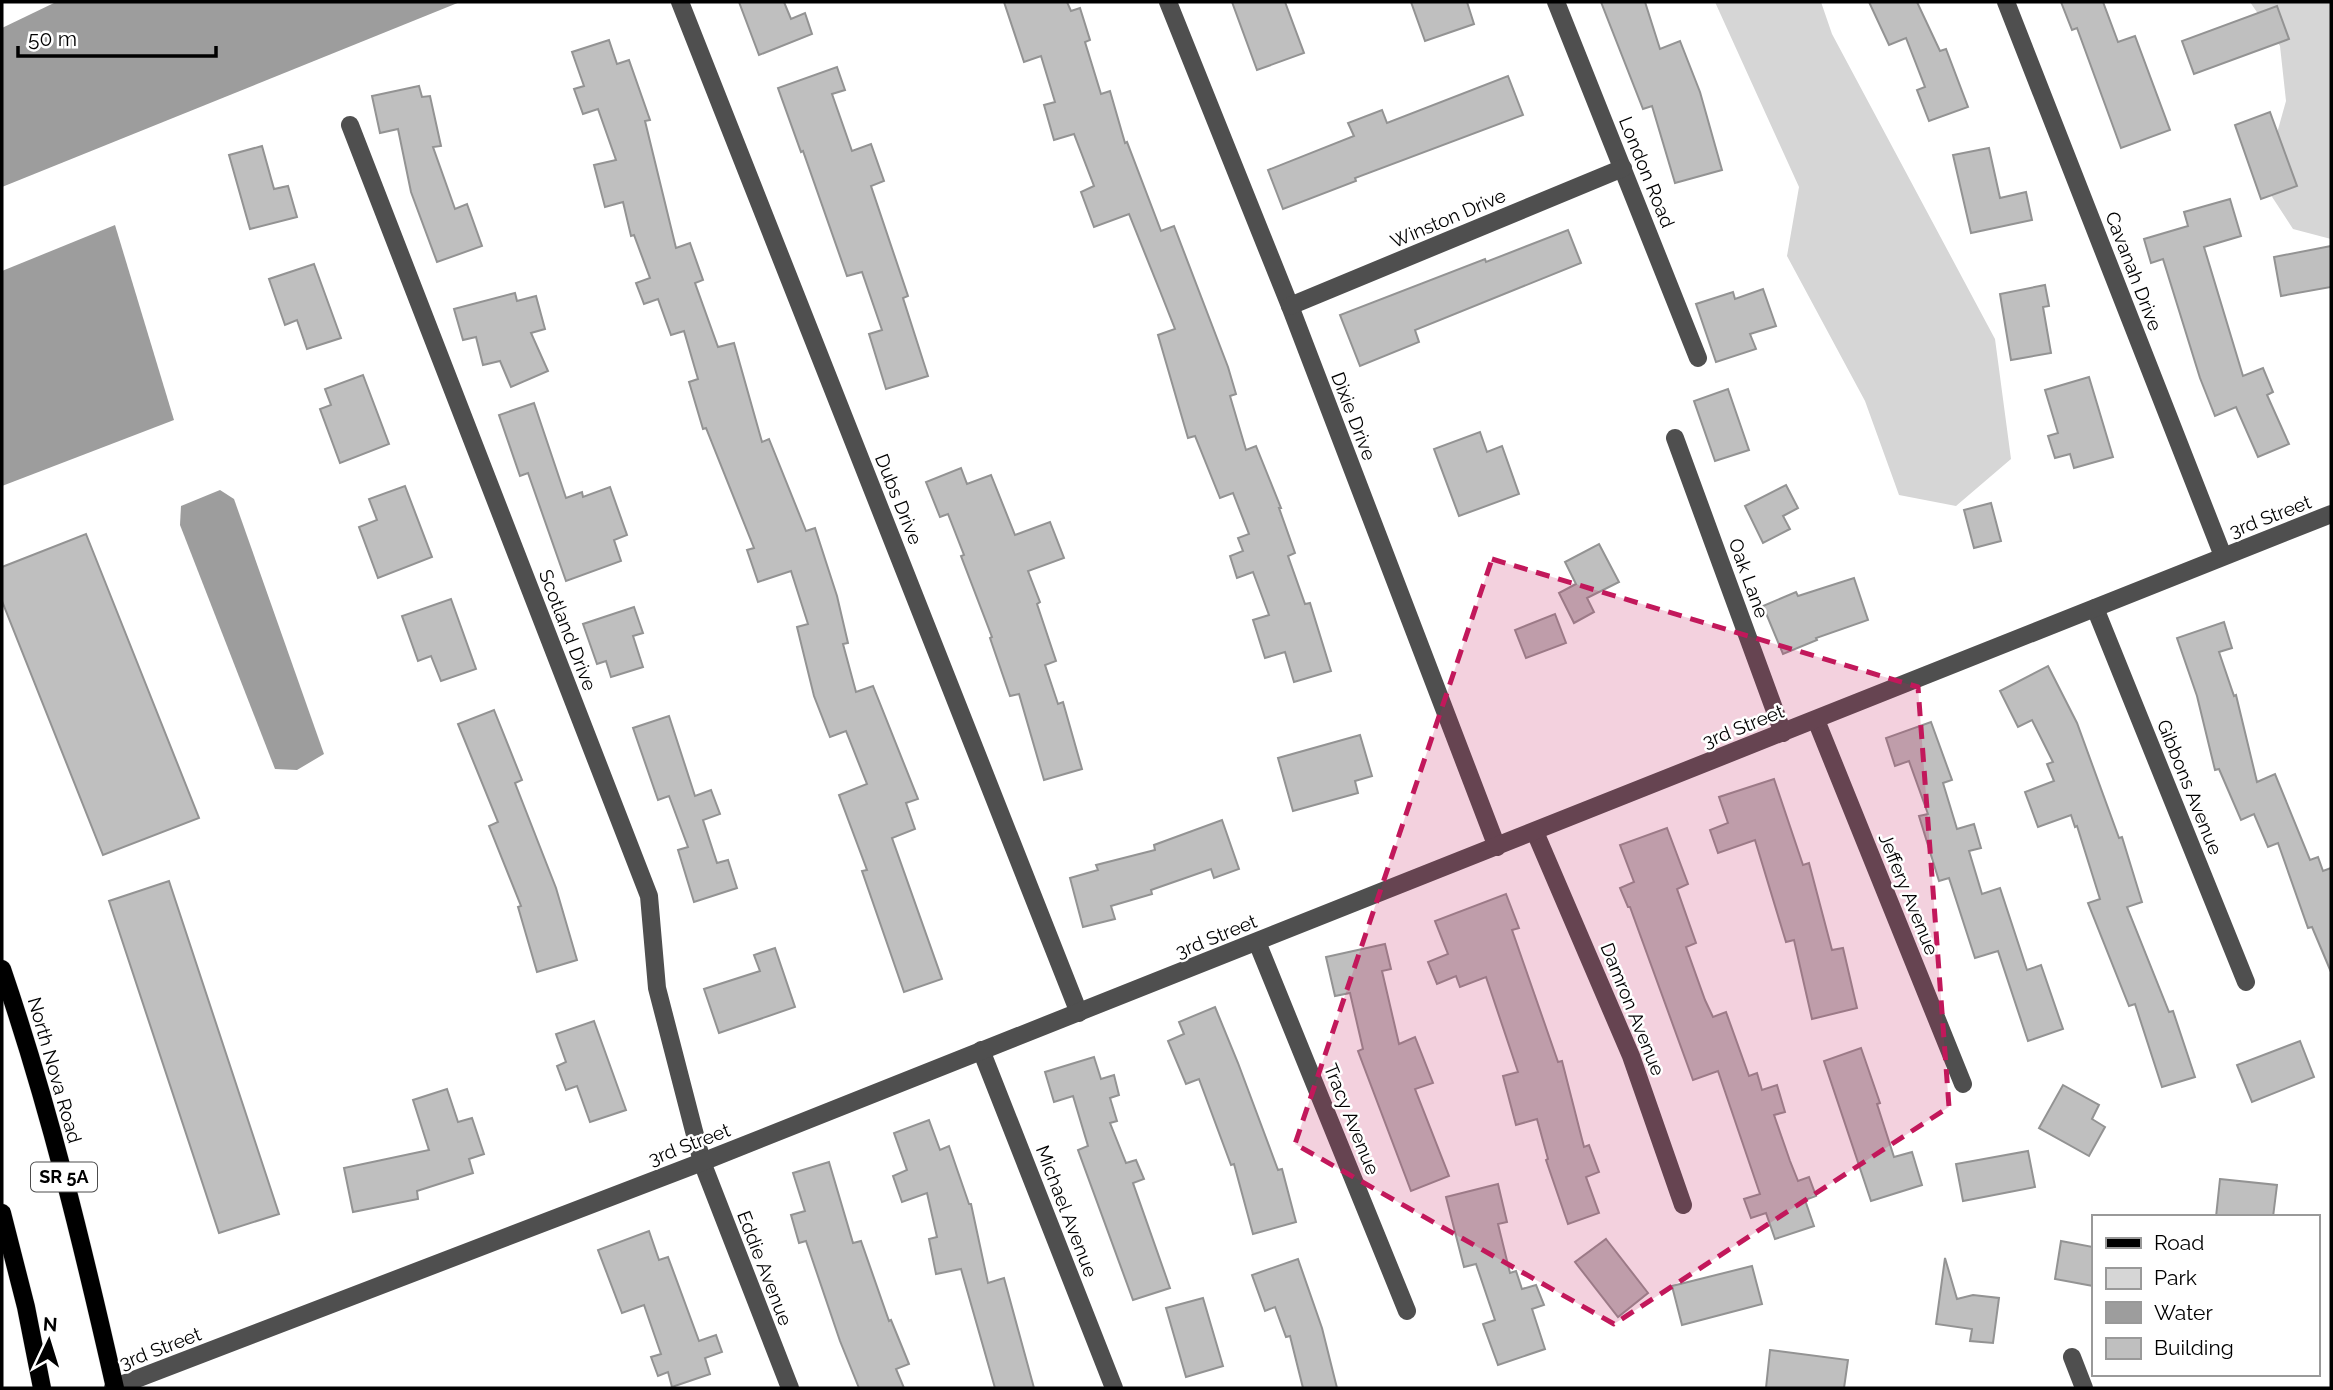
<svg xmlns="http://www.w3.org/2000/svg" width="2333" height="1390" viewBox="0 0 2333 1390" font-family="Raleway,sans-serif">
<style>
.green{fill:#d6d6d6}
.water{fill:#9d9d9d}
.building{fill:#bfbfbf;stroke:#939393;stroke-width:2}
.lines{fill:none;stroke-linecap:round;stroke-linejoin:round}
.major-casing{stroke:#dbdbdb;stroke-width:19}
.minor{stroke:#4f4f4f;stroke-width:18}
.major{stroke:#000;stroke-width:18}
.marked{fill:#c2185b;fill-opacity:0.2;stroke:#c2185b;stroke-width:5;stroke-dasharray:14 9;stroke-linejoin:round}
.labels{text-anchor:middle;stroke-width:5;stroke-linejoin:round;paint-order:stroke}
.shield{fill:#fff;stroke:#4c4c4c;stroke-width:2}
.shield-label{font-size:18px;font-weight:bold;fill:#000}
.street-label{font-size:19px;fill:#000;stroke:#fff}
</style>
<rect width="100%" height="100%" fill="#fff"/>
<g class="green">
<polygon points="1715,2 1821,2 1832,34 1995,339 2011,459 1956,506 1899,495 1865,401 1787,256 1799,187"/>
<polygon points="2250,2 2331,2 2331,239 2293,229 2263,183 2286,101 2280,46"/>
</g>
<g class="water">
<polygon points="56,2 460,2 2,187 2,28"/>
<polygon points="115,225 174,420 2,486 2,271"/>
<polygon points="220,490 234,499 324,754 297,770 275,769 180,525 181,506"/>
</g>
<g class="building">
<polygon points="739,2 784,2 791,19 805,13 812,34 759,55"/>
<polygon points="1004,2 1067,2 1071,11 1080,8 1090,40 1085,42 1101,94 1110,91 1125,143 1127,142 1161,231 1174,226 1228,367 1236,394 1230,396 1246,450 1256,446 1281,508 1279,508 1295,553 1288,556 1305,604 1310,603 1331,671 1294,682 1285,652 1265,658 1253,620 1269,615 1253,572 1237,578 1230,556 1243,551 1238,538 1249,534 1233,493 1220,498 1195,436 1188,438 1158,335 1175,329 1160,291 1129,214 1094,227 1081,192 1094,186 1074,134 1054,140 1044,105 1055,102 1041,56 1024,62"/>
<polygon points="1232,2 1285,2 1304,53 1257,70"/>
<polygon points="1411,2 1467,2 1474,24 1425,41"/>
<polygon points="1601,2 1645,2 1660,49 1680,41 1700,92 1722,170 1675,183 1652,106 1643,109"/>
<polygon points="1869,2 1917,2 1940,51 1946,49 1968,107 1929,121 1917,90 1925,87 1906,38 1889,45"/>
<polygon points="2061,2 2103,2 2118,42 2135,36 2170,130 2121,148 2077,28 2072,30"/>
<polygon points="2277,6 2289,39 2194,74 2182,41"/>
<polygon points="609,40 617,64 629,60 650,120 645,121 676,248 690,243 703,280 695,283 718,347 734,343 762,442 769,439 806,531 815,528 837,596 848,643 843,644 856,692 873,686 918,799 906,803 915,829 892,838 942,979 904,992 862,871 867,870 839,795 867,784 846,731 830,737 814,696 797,627 808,624 791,571 758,582 747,550 754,548 706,428 703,429 689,382 698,379 684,331 671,335 658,299 644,304 636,283 650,278 634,235 631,236 623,202 605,207 594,165 616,160 598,109 583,114 574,89 584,86 572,52"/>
<polygon points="837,67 845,90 832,94 852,151 871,144 884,181 871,186 908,296 903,298 928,376 886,389 869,334 882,330 862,272 847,276 803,151 801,152 778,88"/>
<polygon points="1508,76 1523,115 1355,178 1356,181 1283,209 1268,170 1354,136 1348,123 1382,110 1387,123"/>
<polygon points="419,86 422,97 430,96 441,146 433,147 455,209 467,204 482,246 437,262 411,192 398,129 380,133 372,96"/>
<polygon points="2270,112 2297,186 2261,199 2235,125"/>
<polygon points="262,146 274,189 288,186 297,217 250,229 229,155"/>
<polygon points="1989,148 2000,198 2026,192 2032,220 1971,233 1953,155"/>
<polygon points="2230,199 2241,236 2204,247 2243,376 2263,368 2273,392 2267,395 2289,444 2258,457 2236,407 2215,416 2200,378 2163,259 2151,263 2144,239 2188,226 2184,212"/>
<polygon points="1568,230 1581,263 1415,330 1419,342 1360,366 1340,315 1485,259 1486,262"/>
<polygon points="2331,246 2331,287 2281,296 2274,257"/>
<polygon points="314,264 341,338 307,349 297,320 285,325 269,279"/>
<polygon points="2045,285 2049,306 2043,307 2051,353 2011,360 2000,294"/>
<polygon points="1763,289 1776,326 1750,334 1756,349 1716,362 1696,304 1733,292 1735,299"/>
<polygon points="515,293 517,301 536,296 545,329 531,333 548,371 511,387 500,361 483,365 476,337 463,340 454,309"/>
<polygon points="363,375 389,444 340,463 320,409 331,405 325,389"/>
<polygon points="2089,377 2113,457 2074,468 2070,454 2055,458 2048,436 2058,433 2045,390"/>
<polygon points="1728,389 1749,450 1715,461 1694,401"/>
<polygon points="534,403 566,498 582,492 583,497 610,487 627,535 614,540 621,561 566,581 528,473 520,476 499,415"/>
<polygon points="1480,432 1487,452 1502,446 1519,494 1459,516 1434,449"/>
<polygon points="961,468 967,484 991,475 1015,535 1050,522 1064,558 1028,571 1040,602 1037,604 1056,661 1045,665 1058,704 1063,702 1082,769 1044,780 1019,694 1010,696 990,638 992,637 961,556 964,555 948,514 940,517 926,482"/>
<polygon points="1786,485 1798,508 1783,516 1790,529 1763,543 1745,506"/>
<polygon points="405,486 432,557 378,578 359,527 377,520 369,499"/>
<polygon points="1991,503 2001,541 1974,548 1964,510"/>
<polygon points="86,534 199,818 103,855 2,601 2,567"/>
<polygon points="1599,544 1619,582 1587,598 1594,612 1574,623 1559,593 1576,584 1565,562"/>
<polygon points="1854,578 1868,620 1816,638 1817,640 1783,654 1763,606 1796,592 1798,596"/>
<polygon points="451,599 476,669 441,681 431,656 418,661 402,616"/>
<polygon points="634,607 643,633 633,636 643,667 611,677 606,661 597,664 583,624"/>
<polygon points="1555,614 1566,643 1526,658 1515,630"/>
<polygon points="2224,622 2232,648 2219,652 2234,696 2236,695 2257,782 2275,774 2310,860 2318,857 2323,871 2331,868 2331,972 2312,927 2308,928 2278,843 2268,847 2254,814 2241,820 2219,769 2215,770 2197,696 2177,638"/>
<polygon points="2048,666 2077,723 2119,838 2122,837 2142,902 2127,907 2169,1012 2173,1011 2195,1077 2162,1087 2135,1004 2129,1006 2088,903 2100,899 2077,826 2075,827 2071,815 2038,827 2025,792 2054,781 2047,764 2053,762 2032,720 2018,727 2000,691"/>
<polygon points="494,710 522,780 515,783 556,888 577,960 537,972 518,907 521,906 489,826 498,822 458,724"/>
<polygon points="669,716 695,796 711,790 720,814 703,820 717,863 728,860 737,888 694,902 678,850 688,847 669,796 658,800 633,728"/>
<polygon points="1931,722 1952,780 1943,783 1957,829 1974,824 1981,848 1969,851 1982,894 2000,888 2027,970 2041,965 2063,1029 2028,1041 1998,951 1975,958 1949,878 1939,881 1919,816 1928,814 1909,761 1895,766 1886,738"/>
<polygon points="1360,735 1372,776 1355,781 1358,793 1293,811 1278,758"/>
<polygon points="1774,779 1803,865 1809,863 1832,950 1843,948 1857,1008 1812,1019 1794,940 1786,942 1755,840 1718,853 1710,830 1728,823 1719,797"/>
<polygon points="1222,820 1239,869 1214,878 1211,869 1151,890 1152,894 1111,906 1115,919 1083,927 1070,878 1098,870 1096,865 1155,850 1154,845"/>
<polygon points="1667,828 1688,884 1677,889 1696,943 1686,947 1705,1000 1713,1017 1726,1012 1749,1076 1757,1073 1762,1090 1777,1085 1785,1112 1774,1115 1790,1161 1798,1181 1809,1177 1816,1196 1805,1200 1814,1226 1775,1239 1766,1213 1751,1218 1744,1199 1760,1194 1718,1071 1693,1080 1630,907 1628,907 1620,888 1634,882 1620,845"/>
<polygon points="169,881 279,1214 219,1233 109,901"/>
<polygon points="1506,894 1519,928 1512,930 1558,1062 1562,1061 1584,1147 1589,1145 1599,1172 1586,1177 1599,1213 1568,1224 1546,1160 1548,1159 1537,1119 1516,1125 1503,1076 1518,1072 1486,977 1460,987 1456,976 1437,984 1428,962 1448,954 1435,921"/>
<polygon points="1385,944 1391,969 1382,971 1399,1044 1415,1037 1433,1083 1415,1089 1449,1176 1411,1191 1358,1051 1363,1049 1350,993 1335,996 1326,957"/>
<polygon points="775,948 795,1007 719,1033 704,989 760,971 754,955"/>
<polygon points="1215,1007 1238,1063 1278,1170 1282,1169 1296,1222 1253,1234 1234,1164 1231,1165 1199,1079 1186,1084 1168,1041 1184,1034 1179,1022"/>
<polygon points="594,1021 626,1110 590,1122 577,1086 566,1090 557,1066 566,1062 556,1034"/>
<polygon points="2300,1041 2314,1077 2252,1102 2237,1065"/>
<polygon points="1861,1048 1880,1103 1877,1104 1894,1157 1912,1152 1922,1185 1871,1201 1824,1061"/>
<polygon points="1094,1057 1101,1079 1114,1075 1119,1095 1110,1098 1117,1121 1110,1123 1126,1163 1136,1160 1144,1179 1133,1183 1170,1288 1133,1300 1078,1150 1088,1146 1073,1096 1054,1102 1045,1072"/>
<polygon points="2063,1085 2099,1105 2092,1119 2105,1127 2089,1156 2039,1128"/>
<polygon points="447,1089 458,1122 472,1118 484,1154 469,1159 473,1173 417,1191 418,1199 353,1212 344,1168 429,1150 413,1100"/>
<polygon points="929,1120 940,1150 949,1146 969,1204 971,1204 988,1283 1004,1278 1034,1388 995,1388 961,1269 936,1274 929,1239 937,1237 927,1193 902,1202 893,1176 907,1170 894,1133"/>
<polygon points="2028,1151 2035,1187 1963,1201 1956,1164"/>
<polygon points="829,1162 853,1243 861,1241 889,1321 891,1320 909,1364 896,1369 904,1388 859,1388 840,1341 806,1241 799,1243 791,1215 805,1211 793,1173"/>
<polygon points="2220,1179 2277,1185 2273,1217 2216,1217"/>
<polygon points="1498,1184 1507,1222 1498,1224 1510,1273 1516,1271 1522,1289 1536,1285 1544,1305 1532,1309 1545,1349 1498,1365 1483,1324 1495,1320 1476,1264 1464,1267 1446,1197"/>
<polygon points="649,1231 659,1260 668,1257 699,1341 716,1335 722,1352 705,1358 710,1374 672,1387 668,1372 658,1376 651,1357 661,1354 644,1305 622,1313 598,1250"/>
<polygon points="1606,1239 1648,1293 1618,1317 1575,1262"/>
<polygon points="2061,1241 2093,1247 2093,1286 2055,1279"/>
<polygon points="1945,1258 1957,1299 1973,1295 1999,1298 1993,1343 1970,1341 1972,1329 1936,1324"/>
<polygon points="1298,1259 1322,1328 1337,1388 1303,1388 1290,1336 1286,1337 1275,1307 1265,1311 1252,1275"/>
<polygon points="1752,1266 1762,1304 1682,1325 1672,1286"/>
<polygon points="1203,1298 1223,1366 1186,1377 1166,1308"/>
<polygon points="1770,1350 1848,1360 1844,1388 1766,1388"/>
</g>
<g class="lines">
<g class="major-casing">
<g id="major">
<path d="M2 969C49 1106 83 1247 115 1388"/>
<polyline points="2,1213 26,1307 42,1388"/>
</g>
</g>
<g class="minor">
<polyline points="680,2 1079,1013"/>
<polyline points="1168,2 1290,306 1497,847"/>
<polyline points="1556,2 1698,358"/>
<polyline points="2006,2 2223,556"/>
<polyline points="350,125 649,896 657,988 702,1162 790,1388"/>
<polyline points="1290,306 1623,168"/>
<polyline points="1675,438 1783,733"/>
<polyline points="2095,608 2246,982"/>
<polyline points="1816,720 1963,1084"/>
<polyline points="1535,832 1631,1056 1683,1205"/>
<polyline points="1257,942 1407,1311"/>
<polyline points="981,1050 1114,1388"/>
<polyline points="2072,1357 2084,1388"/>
<polyline points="113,1388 702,1162 2331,514"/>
</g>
<use href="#major" class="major"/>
</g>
<path class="marked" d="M1492 559 1918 687 1949 1107 1614 1324 1295 1144Z"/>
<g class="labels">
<rect class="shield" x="31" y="1162.5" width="66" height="29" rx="5"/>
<g class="shield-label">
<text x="64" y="1183">SR 5A</text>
</g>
<g class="street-label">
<text transform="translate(1647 172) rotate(68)" y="7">London Road</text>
<text transform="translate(1448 218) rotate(-23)" y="7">Winston Drive</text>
<text transform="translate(2134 271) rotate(69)" y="7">Cavanah Drive</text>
<text transform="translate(1354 416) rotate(69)" y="7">Dixie Drive</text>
<text transform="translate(899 499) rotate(68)" y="7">Dubs Drive</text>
<text transform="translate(2270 516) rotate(-21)" y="7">3rd Street</text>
<text transform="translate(1749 578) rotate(70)" y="7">Oak Lane</text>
<text transform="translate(568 630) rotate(69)" y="7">Scotland Drive</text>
<text transform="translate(1743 726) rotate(-22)" y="7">3rd Street</text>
<text transform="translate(2190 787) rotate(68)" y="7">Gibbons Avenue</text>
<text transform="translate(1909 894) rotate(68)" y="7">Jeffery Avenue</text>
<text transform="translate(1216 936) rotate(-22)" y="7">3rd Street</text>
<text transform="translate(1633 1009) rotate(68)" y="7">Damron Avenue</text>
<text transform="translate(55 1070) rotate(74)" y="7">North Nova Road</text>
<text transform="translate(1352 1119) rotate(68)" y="7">Tracy Avenue</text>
<text transform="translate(689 1144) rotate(-21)" y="7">3rd Street</text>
<text transform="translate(1067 1211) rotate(69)" y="7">Michael Avenue</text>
<text transform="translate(765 1268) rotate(69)" y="7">Eddie Avenue</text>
<text transform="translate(160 1348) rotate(-21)" y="7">3rd Street</text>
</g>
</g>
<rect width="2333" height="1390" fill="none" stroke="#000000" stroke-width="7"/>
<rect x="2092" y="1215" width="228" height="161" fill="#ffffff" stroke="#999999" stroke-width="2"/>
<rect x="2106" y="1238" width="35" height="10" fill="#000000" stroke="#999999" stroke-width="2"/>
<text x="2154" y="1250" font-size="21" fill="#000000">Road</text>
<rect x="2106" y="1268" width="35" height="21" fill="#d6d6d6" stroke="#999999" stroke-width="2"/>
<text x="2154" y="1285" font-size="21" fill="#000000">Park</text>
<rect x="2106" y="1302" width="35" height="21" fill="#9d9d9d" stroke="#999999" stroke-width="2"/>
<text x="2154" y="1320" font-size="21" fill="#000000">Water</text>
<rect x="2106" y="1338" width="35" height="21" fill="#bfbfbf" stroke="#999999" stroke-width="2"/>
<text x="2154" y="1355" font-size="21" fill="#000000">Building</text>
<g transform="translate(49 1341) rotate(4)" stroke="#ffffff" stroke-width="5" paint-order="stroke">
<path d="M0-5L12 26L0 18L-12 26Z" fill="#000000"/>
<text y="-10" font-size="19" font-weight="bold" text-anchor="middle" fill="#000000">N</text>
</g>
<path d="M18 46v10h198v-10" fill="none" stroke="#000000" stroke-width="3.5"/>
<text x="28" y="46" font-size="21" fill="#000000" stroke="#ffffff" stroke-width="5" paint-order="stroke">50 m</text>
</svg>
